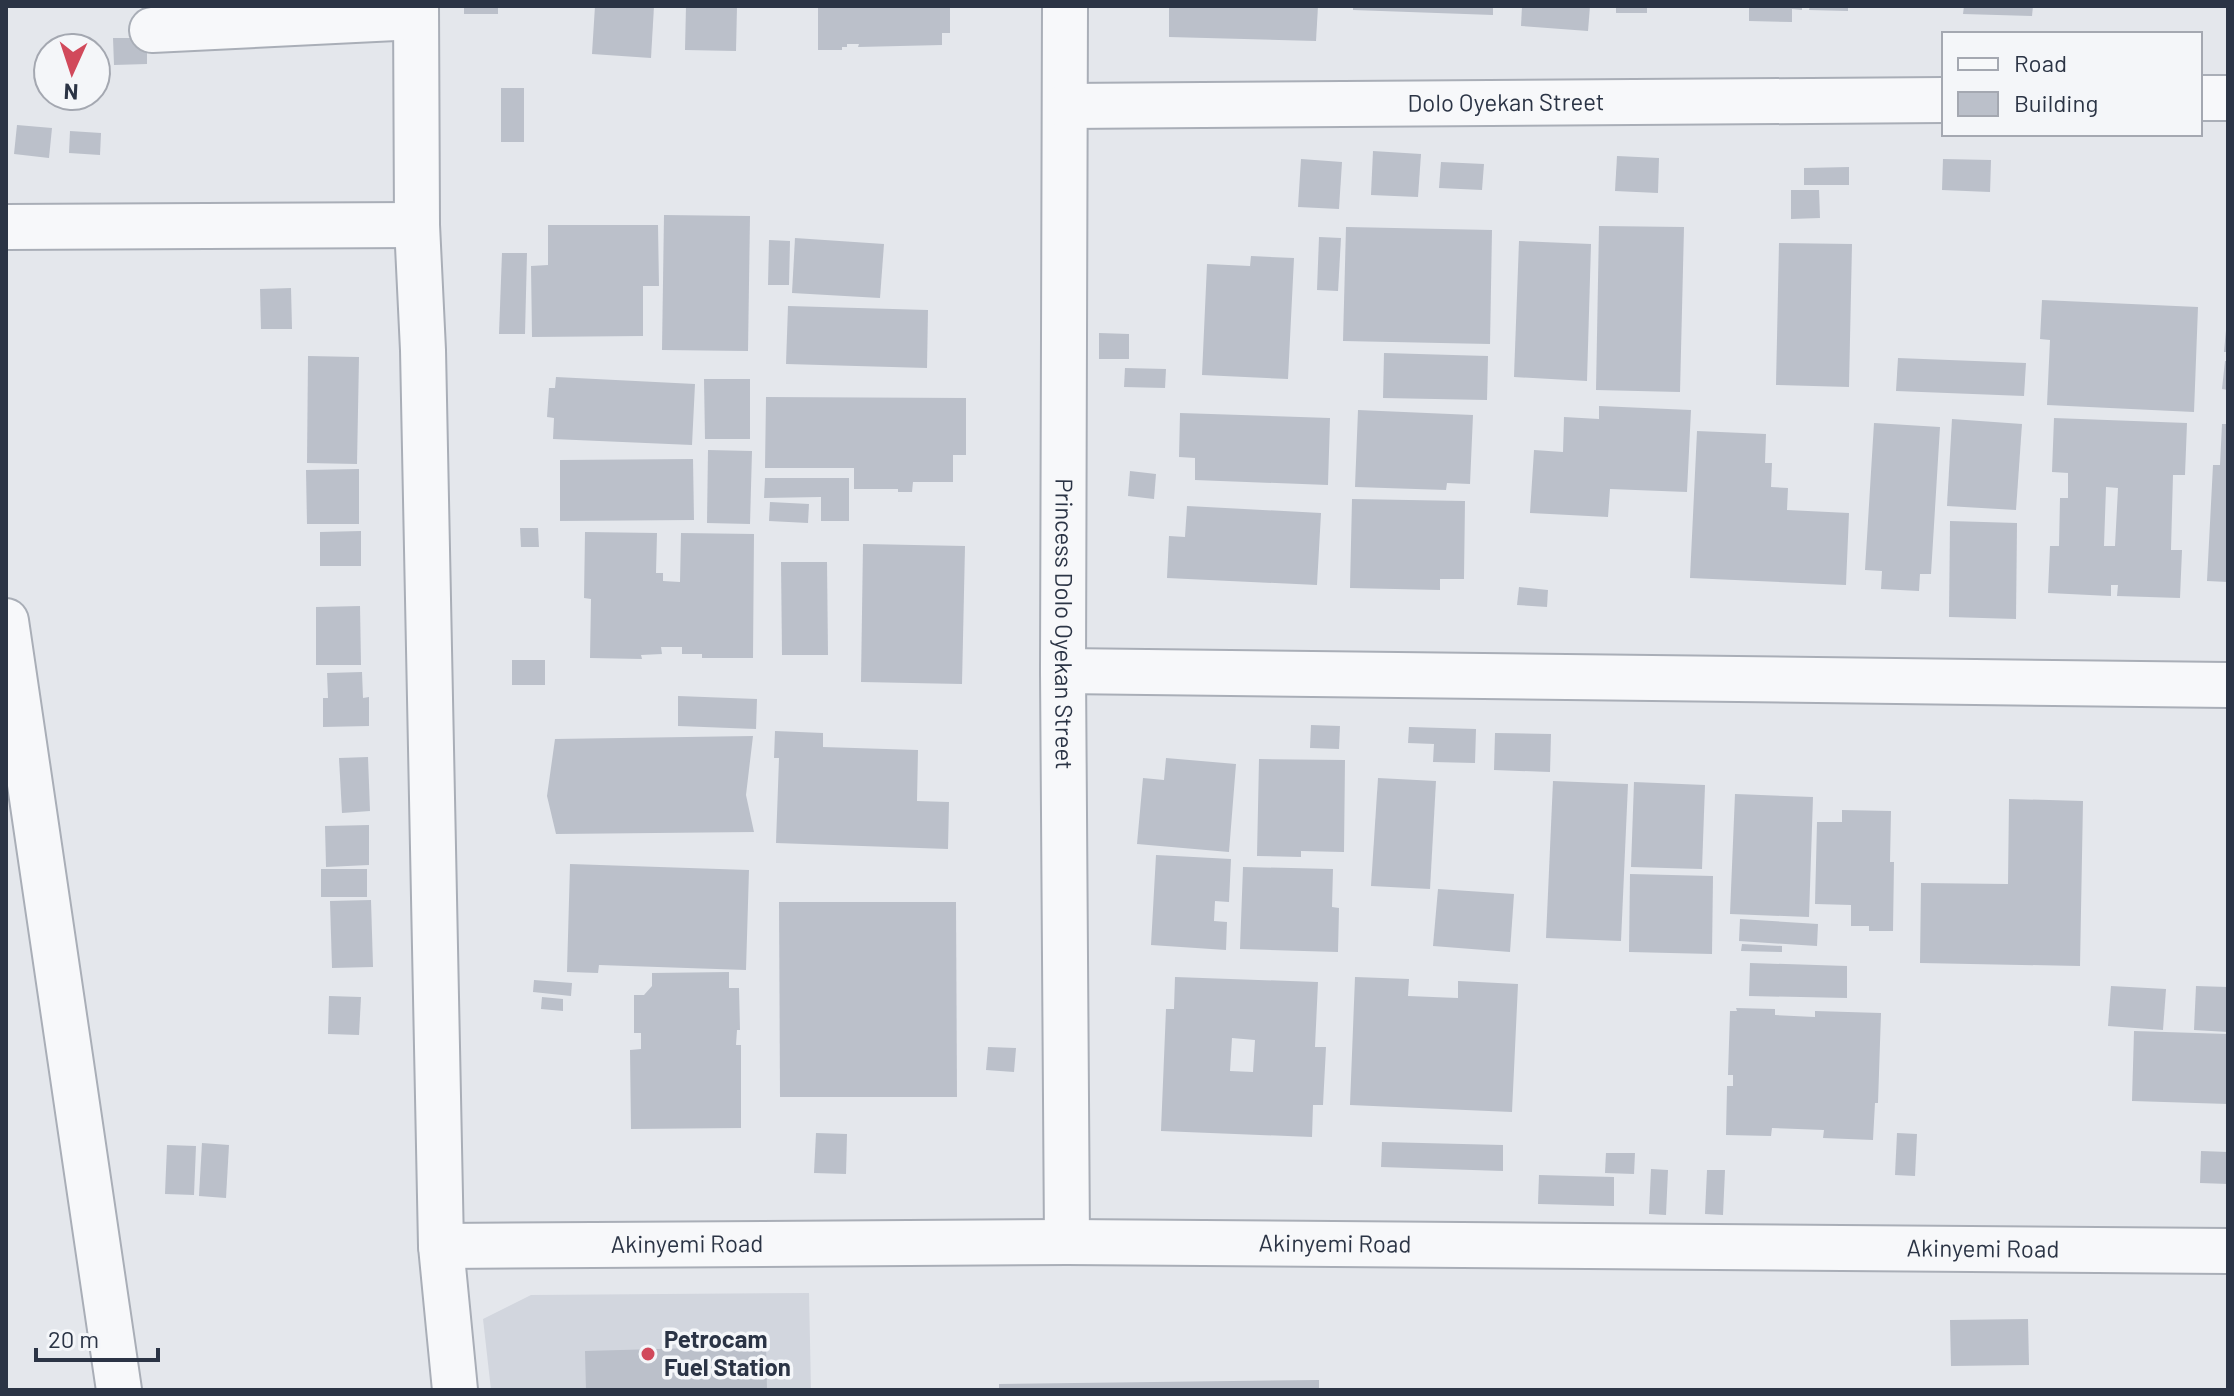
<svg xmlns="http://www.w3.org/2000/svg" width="2234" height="1396" viewBox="0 0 2234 1396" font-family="Barlow,sans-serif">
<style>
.built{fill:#d2d6de}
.building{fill:#bbc0ca;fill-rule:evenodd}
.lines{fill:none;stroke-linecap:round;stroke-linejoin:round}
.minor-casing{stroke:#a9aeb7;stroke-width:48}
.minor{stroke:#f7f8fa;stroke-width:44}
.poi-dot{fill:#d1495b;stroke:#f4f6f9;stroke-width:3}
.labels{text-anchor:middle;stroke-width:7;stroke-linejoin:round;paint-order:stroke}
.street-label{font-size:24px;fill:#2b3445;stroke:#f4f6f9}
.poi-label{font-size:24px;font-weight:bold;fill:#2b3445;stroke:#f4f6f9;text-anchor:start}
</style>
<rect width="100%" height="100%" fill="#e4e7ec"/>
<polygon class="built" points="809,1293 811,1390 491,1390 483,1319 531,1295"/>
<g class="building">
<rect x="464" y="6" width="34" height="8"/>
<polygon points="595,6 654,6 651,58 592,54"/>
<polygon points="686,6 737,6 736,51 685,50"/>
<polygon points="818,6 950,6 950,33 942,33 942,45 858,47 859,44 847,44 847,47 842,47 842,50 818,50"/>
<polygon points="1169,6 1318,6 1316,41 1169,37"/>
<polygon points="1353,6 1493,6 1493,15 1353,10"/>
<polygon points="1522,6 1590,6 1588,31 1521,26"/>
<rect x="1616" y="6" width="31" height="7"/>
<polygon points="1749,6 1802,6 1802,10 1792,9 1792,22 1749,21"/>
<polygon points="1810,6 1848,6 1848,11 1809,10"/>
<polygon points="1964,6 2033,6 2032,16 1963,14"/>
<polygon points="113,38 136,38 137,46 147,46 147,64 114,65"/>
<rect x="501" y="88" width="23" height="54"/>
<polygon points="17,125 52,128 49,158 14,154"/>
<polygon points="70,131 101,133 100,155 69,153"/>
<polygon points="1373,151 1421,154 1418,197 1371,195"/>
<polygon points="1617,156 1659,158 1658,193 1615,191"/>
<polygon points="1301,159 1342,162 1339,209 1298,207"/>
<polygon points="1943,159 1991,160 1990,192 1942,190"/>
<polygon points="1441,162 1484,164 1482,190 1439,188"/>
<polygon points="1849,167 1849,185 1804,185 1804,168"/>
<polygon points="1791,190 1819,190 1820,218 1791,219"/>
<polygon points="664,215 750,216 748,351 662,350"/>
<polygon points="548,225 658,225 659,286 643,286 643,336 532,337 531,266 548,265"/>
<polygon points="1599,226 1684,227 1680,392 1596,390"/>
<polygon points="1346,227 1492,230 1490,344 1343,341"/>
<polygon points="1319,237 1341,238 1338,291 1317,290"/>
<polygon points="795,238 884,244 880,298 792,293"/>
<polygon points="769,240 790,241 789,285 768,285"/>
<polygon points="1519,241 1591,244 1587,381 1514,377"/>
<polygon points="1779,243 1852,244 1849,387 1776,385"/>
<polygon points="502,253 527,253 525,334 499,334"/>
<polygon points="1251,256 1294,258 1288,379 1202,375 1207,264 1250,266"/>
<polygon points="291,288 292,329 261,329 260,289"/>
<polygon points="2042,300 2198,307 2194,412 2047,405 2050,340 2040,339"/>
<polygon points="788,306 928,310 927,368 786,364"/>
<polygon points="2226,330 2228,330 2228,352 2224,352"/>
<polygon points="1099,333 1129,334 1129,359 1099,359"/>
<polygon points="1384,353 1488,356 1487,400 1383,398"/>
<polygon points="308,356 359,357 357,464 307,463"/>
<polygon points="1898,358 2026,363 2024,396 1896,391"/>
<polygon points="2225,361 2228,361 2228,390 2222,389"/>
<polygon points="1125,368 1166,369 1165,388 1124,387"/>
<polygon points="556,377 695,384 692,445 553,439 554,418 547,417 549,388 555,388"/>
<polygon points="704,379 750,379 750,439 705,439"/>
<polygon points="766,397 966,398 966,455 953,455 953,482 913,482 912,492 898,492 898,489 854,489 854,468 765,468"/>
<polygon points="1599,406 1691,410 1687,492 1610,489 1608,517 1530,513 1534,450 1563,452 1564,417 1599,419"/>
<polygon points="1358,410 1473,415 1470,484 1447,483 1446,490 1355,487"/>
<polygon points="1180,413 1330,418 1328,485 1195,480 1195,458 1179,457"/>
<path d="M2054 418 2187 423 2185 475H2173L2171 550H2182L2180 598 2117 596 2118 585H2111V596L2048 593 2050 546H2059L2060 498H2068V473L2052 472ZM2106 487 2118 488 2115 546H2104Z"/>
<polygon points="1952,419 2022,424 2016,510 1947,506"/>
<polygon points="1874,423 1940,427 1931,574 1920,574 1919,591 1881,589 1882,571 1865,570"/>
<polygon points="2222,424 2228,424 2228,582 2207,581 2213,465 2220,465"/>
<polygon points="1697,431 1766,434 1765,463 1772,463 1771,487 1788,488 1787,510 1849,513 1846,585 1690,578"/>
<polygon points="708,450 752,451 750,524 707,523"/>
<polygon points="693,459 694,520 560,521 560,460"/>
<polygon points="359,469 359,524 307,524 306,470"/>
<polygon points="1130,471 1156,474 1154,499 1128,496"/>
<polygon points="765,478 849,478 849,521 821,521 821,497 764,498"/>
<polygon points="1352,499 1465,501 1464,579 1440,579 1440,590 1350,588"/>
<polygon points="770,502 809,504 808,523 769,521"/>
<polygon points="1187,506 1321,513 1317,585 1167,578 1169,536 1185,537"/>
<polygon points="1950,521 2017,523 2016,619 1949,617"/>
<polygon points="520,528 538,528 539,547 521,547"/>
<polygon points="361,531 361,566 320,566 320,532"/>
<polygon points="585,532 657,533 656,573 663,573 663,581 680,582 681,533 754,534 753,658 702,658 702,654 682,654 682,647 661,647 662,654 641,655 642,659 590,658 591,599 584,598"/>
<polygon points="863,544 965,546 962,684 861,682"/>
<polygon points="781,562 827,562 828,655 782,655"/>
<polygon points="1519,587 1548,590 1547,607 1517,605"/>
<polygon points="360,606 361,665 316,665 316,607"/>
<rect x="512" y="660" width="33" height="25"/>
<polygon points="362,672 363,698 369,697 369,726 323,727 323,698 328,698 327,673"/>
<polygon points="678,696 757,699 756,729 678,726"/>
<polygon points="1311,725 1340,726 1339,749 1310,748"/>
<polygon points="1409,727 1476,729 1475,763 1433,762 1434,744 1408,743"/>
<polygon points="775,731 823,733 823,747 918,750 917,801 949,802 948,849 776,843 779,758 774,758"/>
<polygon points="1495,733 1551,734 1550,772 1494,770"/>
<polygon points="753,736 746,795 754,832 556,834 547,796 555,739"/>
<polygon points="368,757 370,811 342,813 339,758"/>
<polygon points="1166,758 1236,764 1229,852 1137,844 1143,778 1164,780"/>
<polygon points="1259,759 1345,760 1344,852 1301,851 1301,857 1257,856"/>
<polygon points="1378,778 1436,781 1430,889 1371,886"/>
<polygon points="1553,781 1628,784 1621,941 1546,938"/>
<polygon points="1634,782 1705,785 1702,869 1631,867"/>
<polygon points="1735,794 1813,797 1809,917 1730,914"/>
<polygon points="2009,799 2083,801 2080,966 1920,963 1921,883 2008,884"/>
<polygon points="1842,810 1891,811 1890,862 1894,862 1893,931 1869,931 1869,926 1851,926 1851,905 1815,904 1817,822 1842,822"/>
<polygon points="369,825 369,865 326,867 325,826"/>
<polygon points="1156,855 1231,859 1229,902 1215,901 1214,921 1227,922 1226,950 1151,945"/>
<polygon points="570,864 749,870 746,970 599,965 598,973 567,972"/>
<polygon points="1243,867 1333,869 1332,907 1339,908 1338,952 1240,949"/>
<rect x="321" y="869" width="46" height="28"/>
<polygon points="1630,874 1713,876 1712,954 1629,952"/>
<polygon points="1438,889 1514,894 1510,952 1433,946"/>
<polygon points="371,900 373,967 332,968 330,901"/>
<polygon points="779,902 956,902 957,1097 780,1097"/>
<polygon points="1740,919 1818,924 1817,946 1739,941"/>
<polygon points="1742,944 1782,946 1782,952 1741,951"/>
<polygon points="1750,963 1847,966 1847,998 1749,996"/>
<polygon points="729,972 729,988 739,988 740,1030 737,1030 736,1045 741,1045 741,1128 631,1129 630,1050 641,1049 641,1033 634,1033 634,995 644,995 652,986 652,973"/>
<path d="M1175 977 1318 982 1315 1047H1326L1323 1105H1313L1312 1137 1161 1131 1166 1009H1174ZM1232 1038 1255 1040 1253 1072 1230 1071Z"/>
<polygon points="1355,977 1409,979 1408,996 1458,998 1458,981 1518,984 1512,1112 1350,1105"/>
<polygon points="534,980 572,983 571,996 533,992"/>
<polygon points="2111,986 2166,989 2163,1030 2108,1026"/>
<polygon points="2196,986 2228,987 2228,1032 2194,1030"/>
<polygon points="329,996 361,997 359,1035 328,1034"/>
<polygon points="542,997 563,999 563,1011 541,1009"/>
<polygon points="1736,1008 1775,1009 1775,1015 1815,1017 1815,1011 1881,1013 1878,1103 1875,1103 1873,1140 1823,1138 1824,1130 1772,1128 1771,1136 1726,1135 1727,1086 1733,1086 1733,1075 1728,1075 1730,1011 1737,1011"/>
<polygon points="2134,1031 2228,1034 2228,1104 2132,1101"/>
<polygon points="988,1047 1016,1048 1014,1072 986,1070"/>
<polygon points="816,1133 847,1134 846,1174 814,1173"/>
<polygon points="1897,1133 1917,1134 1915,1176 1895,1175"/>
<polygon points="1382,1142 1503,1145 1503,1171 1381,1167"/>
<polygon points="202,1143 229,1145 226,1198 199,1196"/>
<polygon points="167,1145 196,1146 194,1195 165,1194"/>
<polygon points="2201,1151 2228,1152 2228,1184 2200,1183"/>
<polygon points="1606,1153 1635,1153 1634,1174 1605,1173"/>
<polygon points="1651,1169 1668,1170 1666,1215 1649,1214"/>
<polygon points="1707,1170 1725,1170 1723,1215 1705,1214"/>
<polygon points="1539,1175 1614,1177 1614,1206 1538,1204"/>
<polygon points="2028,1319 2029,1365 1951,1366 1950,1320"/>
<polygon points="766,1346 767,1390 586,1390 585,1351"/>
<polygon points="1319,1380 1319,1390 999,1390 999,1384"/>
</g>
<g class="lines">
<g class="minor-casing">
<g id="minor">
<polyline points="416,6 417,225 423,350 441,1246 455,1390"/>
<path id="s1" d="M1065 6 1063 671 1067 1242"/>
<polyline points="152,30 416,17"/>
<polyline points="2200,98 2228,98"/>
<path id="s2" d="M1066 106 1944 100"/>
<polyline points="6,227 417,225"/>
<polyline points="6,621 119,1390"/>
<polyline points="1063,671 2228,685"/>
<path id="s3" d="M441 1246 1067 1242 2228 1251"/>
</g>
</g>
<use href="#minor" class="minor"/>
</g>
<circle class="poi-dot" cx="648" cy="1354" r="8"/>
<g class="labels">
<g class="street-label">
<text dy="8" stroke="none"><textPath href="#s2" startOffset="440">Dolo Oyekan Street</textPath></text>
<text dy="8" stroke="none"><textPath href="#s1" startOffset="618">Princess Dolo Oyekan Street</textPath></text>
<text dy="8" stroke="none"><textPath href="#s3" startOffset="246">Akinyemi Road</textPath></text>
<text dy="8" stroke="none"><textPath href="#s3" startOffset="894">Akinyemi Road</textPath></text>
<text dy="8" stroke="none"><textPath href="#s3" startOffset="1542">Akinyemi Road</textPath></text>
</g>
<g class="poi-label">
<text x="664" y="1348">Petrocam<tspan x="664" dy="28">Fuel Station</tspan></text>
</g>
</g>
<rect width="2234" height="1396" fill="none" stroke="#2b3445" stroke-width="16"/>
<rect x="1942" y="32" width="260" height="104" fill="#f4f6f9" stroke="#a4a8b1" stroke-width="2"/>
<rect x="1958" y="58" width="40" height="12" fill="#f7f8fa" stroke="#a4a8b1" stroke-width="2"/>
<text x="2014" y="72" font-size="24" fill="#2b3445">Road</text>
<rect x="1958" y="92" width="40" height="24" fill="#bbc0ca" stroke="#a4a8b1" stroke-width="2"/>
<text x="2014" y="112" font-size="24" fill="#2b3445">Building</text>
<g transform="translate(72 72) rotate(183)"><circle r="38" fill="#f4f6f9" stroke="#a4a8b1" stroke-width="2"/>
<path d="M0-6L14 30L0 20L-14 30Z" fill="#d1495b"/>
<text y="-12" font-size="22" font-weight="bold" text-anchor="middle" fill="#2b3445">N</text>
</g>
<path d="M36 1348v12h122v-12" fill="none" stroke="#2b3445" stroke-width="4"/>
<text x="48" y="1348" font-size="24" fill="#2b3445" stroke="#f4f6f9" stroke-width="6" paint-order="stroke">20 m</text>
</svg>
